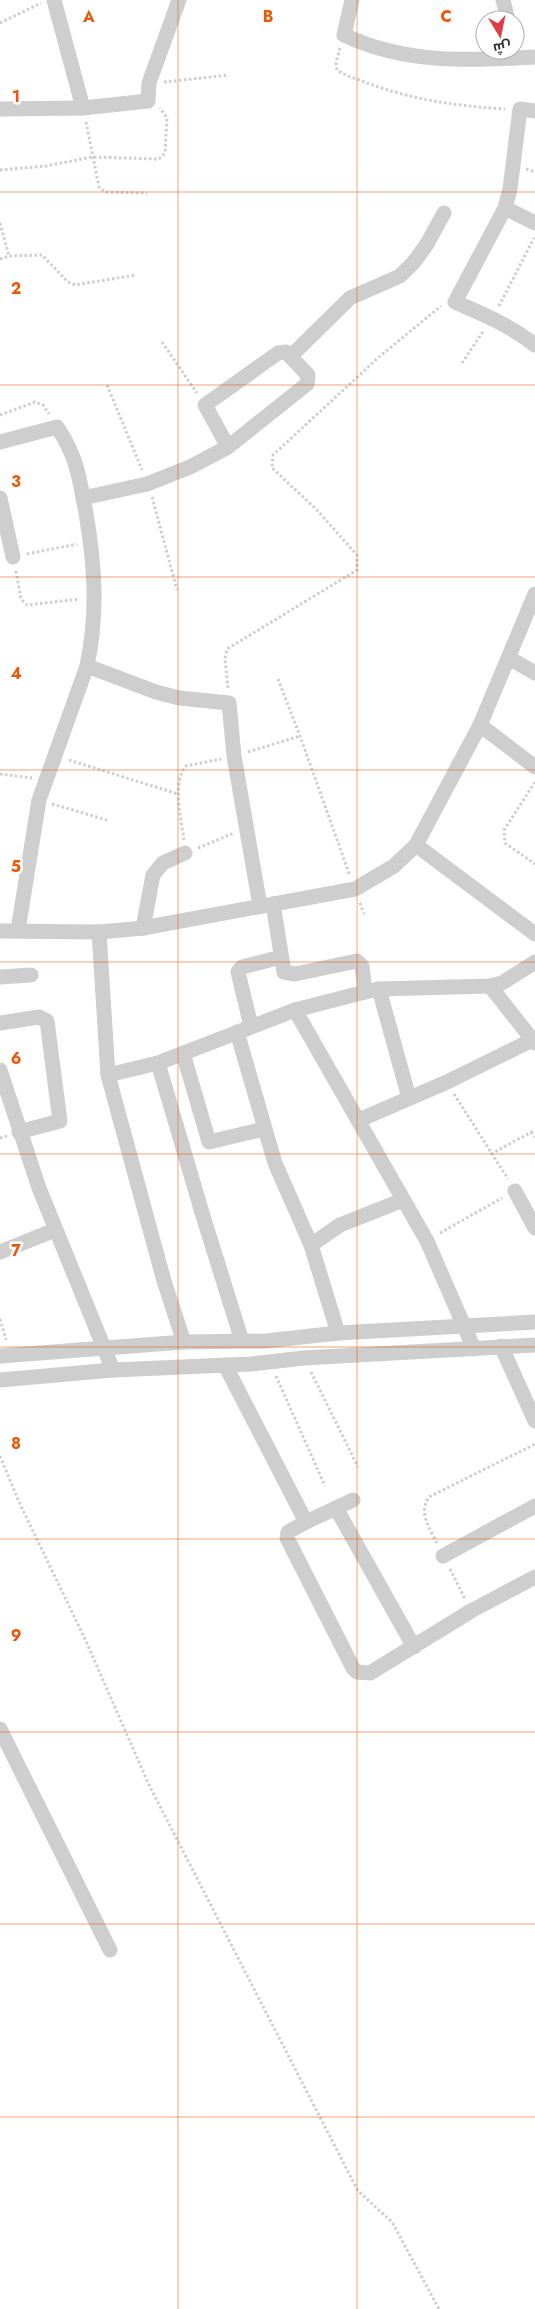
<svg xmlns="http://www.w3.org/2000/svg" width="535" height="2309" viewBox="0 0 535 2309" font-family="Jost,Cairo,sans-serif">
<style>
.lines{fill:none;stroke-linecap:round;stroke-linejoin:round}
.path{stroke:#cecece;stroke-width:3;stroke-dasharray:2.5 2.5;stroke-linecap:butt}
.street{stroke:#cecece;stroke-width:15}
.grid{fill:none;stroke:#e8590c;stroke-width:1;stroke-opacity:0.55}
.grid-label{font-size:16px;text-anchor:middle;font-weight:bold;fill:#e8590c;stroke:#fff;stroke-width:5;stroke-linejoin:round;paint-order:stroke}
</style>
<rect width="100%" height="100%" fill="#fff"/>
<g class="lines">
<g class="path">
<polyline points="0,23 41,3"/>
<path d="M340 48 336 63 337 70C344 75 354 78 362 81 408 99 455 106 505 109"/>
<polyline points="164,82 229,75"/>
<polyline points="86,122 99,187 105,192 147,193"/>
<polyline points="526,169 535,172"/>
<polyline points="0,170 46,166 92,157 158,159 162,157 165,152 167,118 160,108"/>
<polyline points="0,223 9,256"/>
<polyline points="0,259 9,256 42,255 68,282 75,285 136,275"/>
<polyline points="499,306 534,238"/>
<polyline points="162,342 197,393"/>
<polyline points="462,363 484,330"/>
<polyline points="107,385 142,470"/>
<polyline points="0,415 35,402 43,405 49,414"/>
<polyline points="152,497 177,590"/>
<polyline points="27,554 77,544"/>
<polyline points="16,571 21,599 27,605 80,599"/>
<polyline points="278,679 300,736 350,876"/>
<polyline points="228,688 225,659 227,649 357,570 357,555 316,509 272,468 273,455 379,357 441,306"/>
<polyline points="248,752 300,736"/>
<polyline points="69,760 178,794"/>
<polyline points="0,774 32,778"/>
<polyline points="535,782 504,830 505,843 535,864"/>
<polyline points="52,804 107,820"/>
<path d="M184 840C181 820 172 781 186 766L221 759"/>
<polyline points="198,848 234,833"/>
<polyline points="360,903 364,914"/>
<polyline points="454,1094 508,1179"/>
<polyline points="531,1132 535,1137"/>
<polyline points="0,1138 7,1136"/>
<polyline points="491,1154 535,1130"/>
<polyline points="440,1233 502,1198"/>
<polyline points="0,1319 6,1340"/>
<polyline points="311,1372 358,1467"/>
<polyline points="276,1376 325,1486"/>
<polyline points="0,1456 19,1502 85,1639 149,1785 358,2191 392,2222 439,2309"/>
<path d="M437 1543C430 1529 418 1513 429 1497L535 1444"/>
<polyline points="450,1569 465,1599"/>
</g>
<g class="street">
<polyline points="54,0 83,108"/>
<path d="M352 0 344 35C405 64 470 61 535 57"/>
<polyline points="503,0 508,20"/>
<polyline points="0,109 83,108 148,101 149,83 179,0"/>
<path d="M535 111 520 109 510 189 505 208 455 302C483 314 511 326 535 345"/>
<polyline points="505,208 535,223"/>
<polyline points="291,356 350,298 400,276 414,262 427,244 444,213"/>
<path d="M0 442 57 427C78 458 79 478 86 513 95 567 98 612 87 666L39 800 18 930"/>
<polyline points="0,498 13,557"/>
<polyline points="83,498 147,484 190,467 228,447 307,384 308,375 286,352 278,353 205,405 228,447"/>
<polyline points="509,658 535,673"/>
<polyline points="87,666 156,692 179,698 229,703 234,756 260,906"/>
<polyline points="480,725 535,767"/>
<polyline points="416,845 535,934"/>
<polyline points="273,904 284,972 295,974 357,961 362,966 365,992"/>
<polyline points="143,928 153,875 163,863 185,853"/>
<polyline points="0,931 99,932 143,928 355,889 394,866 416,845 480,725 535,594"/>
<polyline points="99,932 108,1075 164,1281 184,1342"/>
<polyline points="0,977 31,975"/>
<polyline points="490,986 535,1043"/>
<polyline points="379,989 409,1098"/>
<polyline points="295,1010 427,1241 474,1349"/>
<polyline points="0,1023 39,1017 47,1021 60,1121 19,1132"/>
<polyline points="251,1026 238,972 242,967 281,957"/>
<polyline points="237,1032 275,1163 311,1245 338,1333"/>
<polyline points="183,1053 209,1142 264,1129"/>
<polyline points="158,1063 203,1216 242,1341"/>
<polyline points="0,1070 39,1188 113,1370"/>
<polyline points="108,1075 158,1063 295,1010 365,992 379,989 490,986 502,983 535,962"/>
<polyline points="359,1120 447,1082 532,1040"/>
<polyline points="515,1191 535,1228"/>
<polyline points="311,1245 340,1225 403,1200"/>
<polyline points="0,1252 55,1230"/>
<polyline points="501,1346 535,1421"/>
<polyline points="0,1356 184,1342 266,1341 338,1333 535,1322"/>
<polyline points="225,1365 306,1522 353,1500"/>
<polyline points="0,1380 113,1370 251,1364 304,1358 535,1345"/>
<polyline points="336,1508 414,1647"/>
<polyline points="306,1522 288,1532 287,1538 353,1668 357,1672 370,1673 471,1611 535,1577"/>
<polyline points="443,1556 535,1506"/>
<polyline points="0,1729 110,1950"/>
</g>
</g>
<path class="grid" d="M178 0V2309M357 0V2309M0 192H535M0 385H535M0 577H535M0 770H535M0 962H535M0 1154H535M0 1347H535M0 1539H535M0 1732H535M0 1924H535M0 2117H535"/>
<g class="grid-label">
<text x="89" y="22">A</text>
<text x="268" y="22">B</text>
<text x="446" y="22">C</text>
<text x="16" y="102">1</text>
<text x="16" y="294">2</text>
<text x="16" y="487">3</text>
<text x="16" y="679">4</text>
<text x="16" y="872">5</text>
<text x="16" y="1064">6</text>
<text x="16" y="1256">7</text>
<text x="16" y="1449">8</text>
<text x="16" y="1641">9</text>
</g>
<g transform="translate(500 35) rotate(170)"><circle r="24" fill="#ffffff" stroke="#adadad"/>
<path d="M0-4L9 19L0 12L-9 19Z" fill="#dd3e43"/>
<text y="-8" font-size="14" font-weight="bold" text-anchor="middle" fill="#313131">ش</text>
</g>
</svg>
